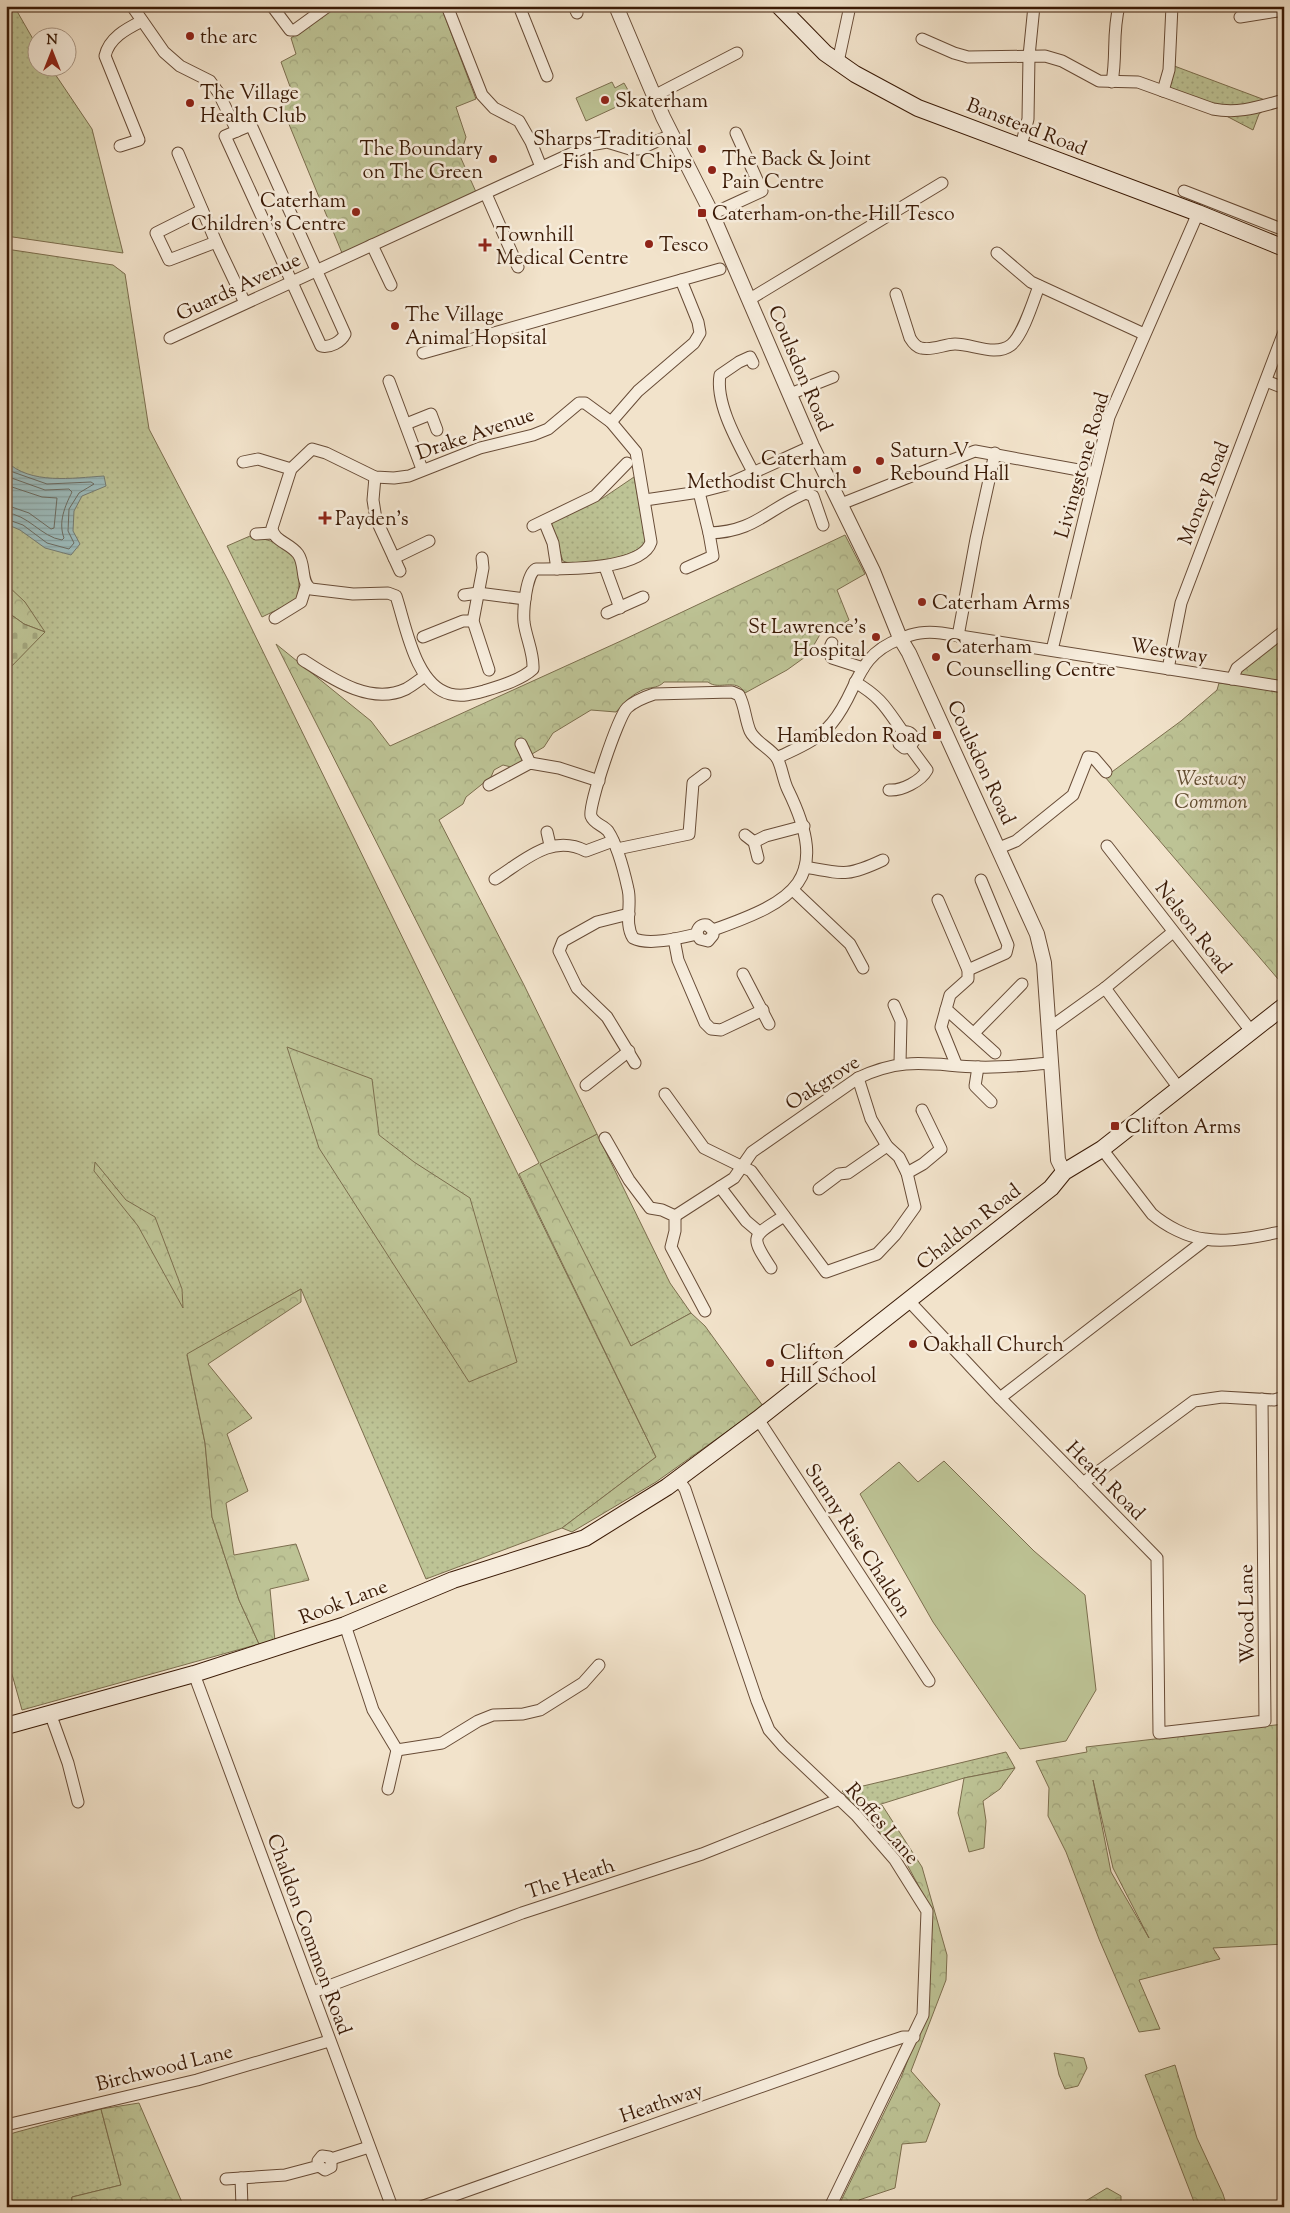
<svg xmlns="http://www.w3.org/2000/svg" width="1290" height="2213" viewBox="0 0 1290 2213" font-family="'Sorts Mill Goudy',serif">
<style>
.grass{fill:url(#grass-dots);stroke:#7c6e4e}
.forest{fill:url(#forest-crowns);stroke:#7c6e4e;fill-rule:evenodd}
.cemetery{fill:url(#cemetery-stones);stroke:#7c6e4e}
.garden{fill:#bdc395;stroke:#7c6e4e}
.water{fill:url(#water-rules);stroke:#757c74}
.lines{fill:none;stroke-linecap:round;stroke-linejoin:round}
.shore{stroke:#6c6c62;stroke-width:1}
.minor-casing{stroke:#684c37;stroke-width:13}
.tertiary-casing{stroke:#684c37;stroke-width:16}
.secondary-casing{stroke:#3a1a06;stroke-width:18}
.minor{stroke:#f7eddd;stroke-width:11}
.tertiary{stroke:#f7eddd;stroke-width:14}
.secondary{stroke:#f7eddd;stroke-width:16}
.poi-dot{fill:#8f2418;stroke:#f7eddd;stroke-width:2}
.labels{text-anchor:middle;stroke-width:5;stroke-linejoin:round;paint-order:stroke}
.poi-label{font-size:20px;fill:#3a1a06;stroke:#f7eddd;text-anchor:start}
.street-label{font-size:20px;fill:#3a1a06;stroke:#f7eddd}
.park-label{font-size:20px;font-style:italic;fill:#614d31;stroke:#f7eddd}
</style>
<defs>
<pattern id="grass-dots" width="8" height="8" patternUnits="userSpaceOnUse" patternTransform="scale(1.25)"><rect width="8" height="8" fill="#bdc395"/><path d="M2 2h.1M6 6h.1" fill="none" stroke="#a3a77f" stroke-width="1.8" stroke-linecap="round"/></pattern>
<pattern id="forest-crowns" width="20" height="18" patternUnits="userSpaceOnUse" patternTransform="scale(1.25)"><rect width="20" height="18" fill="#bdc395"/><path d="M2 6a3 3 0 1 1 6 0M12 15a3 3 0 1 1 6 0" fill="none" stroke="#a3a77f"/></pattern>
<pattern id="cemetery-stones" width="16" height="16" patternUnits="userSpaceOnUse" patternTransform="scale(1.25)"><rect width="16" height="16" fill="#bdc395"/><path d="M2 7V4a2 2 0 0 1 4 0v3zM10 15v-3a2 2 0 0 1 4 0v3z" fill="#a3a77f"/></pattern>
<pattern id="water-rules" width="6" height="5" patternUnits="userSpaceOnUse" patternTransform="scale(1.25)"><rect width="6" height="5" fill="#9dbdbe"/><path d="M0 2.5h6" fill="none" stroke="#88a2a2"/></pattern>
</defs>
<rect width="100%" height="100%" fill="#f2e3cb"/>
<filter id="stains"><feTurbulence type="fractalNoise" baseFrequency=".004" numOctaves="4"/><feColorMatrix values="0 0 0 0 .2 0 0 0 0 .09 0 0 0 0 .02 0 0 0 .5 -.17"/></filter>
<radialGradient id="worn" r=".72"><stop offset=".6" stop-color="#630" stop-opacity="0"/><stop offset="1" stop-color="#630" stop-opacity=".3"/></radialGradient>
<g class="grass">
<polygon points="6,6 14,6 37,46 38,68 51,68 92,129 123,253 6,236"/>
<polygon points="1169,64 1273,103 1259,114 1253,130 1213,109 1163,91"/>
<polygon points="6,249 113,265 125,274 149,429 228,580 656,1457 562,1528 426,1579 301,1289 187,1355 205,1443 212,1517 239,1600 259,1644 22,1710 6,1653"/>
<path d="M634 477 646 541 643 546C627 558 581 569 563 561L551 525 554 521 603 498Z"/>
<path d="M250 536C292 544 303 555 298 597L293 602 262 617 227 546Z"/>
<polygon points="597,1134 670,1283 691,1313 631,1346 539,1164"/>
<polygon points="1006,1752 1015,1768 964,1778 859,1811 842,1791"/>
<polygon points="101,2109 121,2185 72,2197 71,2207 6,2207 6,2135"/>
</g>
<g class="forest">
<polygon points="336,6 441,6 476,99 456,107 466,137 460,156 476,192 342,253 279,100 292,92 281,62 296,54 291,38"/>
<path d="M845 535 865 574 837 590 849 620 830 632 822 631 811 650 812 652 787 670 745 693C736 677 719 691 708 682H664C658 688 653 687 645 689 632 694 625 702 616 712L591 710 553 733 544 747 532 754 525 742 523 761 511 767 503 765 494 770 491 777 466 797 463 804 439 820 524 985 597 1134 540 1164 631 1346 691 1313 705 1326 763 1406 656 1482 572 1532 562 1528 656 1457 519 1174 539 1163 276 644 371 721 390 746 623 640Z"/>
<polygon points="6,584 25,602 45,632 24,624 6,611"/>
<polygon points="1284,638 1284,986 1105,777 1181,721 1217,690 1219,683 1235,685 1240,671"/>
<polygon points="287,1047 372,1079 379,1135 414,1162 470,1198 517,1362 469,1382 319,1148"/>
<polygon points="95,1162 126,1200 155,1217 182,1289 183,1308 138,1226 94,1171"/>
<polygon points="301,1289 301,1302 208,1364 252,1418 227,1434 248,1491 226,1503 234,1555 296,1544 309,1580 270,1589 275,1641 259,1644 239,1600 212,1517 205,1443 187,1354"/>
<path d="M1284 1724V1944L1213 1948 1220 1959 1139 1980 1160 2029 1139 2032 1099 1939 1066 1852 1048 1816 1049 1788 1036 1761 1087 1752 1086 1747ZM1093 1780 1113 1868 1149 1938 1111 1872Z"/>
<polygon points="1015,1768 1000,1789 983,1801 986,1821 984,1848 969,1852 958,1813 964,1778"/>
<polygon points="882,1805 922,1867 947,1955 946,1980 911,2071 940,2104 926,2142 902,2144 895,2188 859,2200 859,2207 838,2207 901,2078 928,2006 932,1923 923,1894 903,1857 859,1811"/>
<polygon points="1054,2053 1084,2058 1087,2068 1078,2086 1065,2089 1059,2075"/>
<polygon points="1175,2065 1197,2138 1223,2194 1227,2207 1196,2207 1145,2075"/>
<polygon points="139,2103 184,2207 71,2207 72,2197 121,2185 101,2109"/>
<polygon points="1107,2188 1121,2196 1121,2207 1085,2207 1084,2202"/>
</g>
<polygon class="cemetery" points="6,611 24,624 45,632 6,672"/>
<g class="garden">
<polygon points="612,82 615,88 624,83 637,106 630,109 627,102 586,121 576,98"/>
<polygon points="944,1461 1034,1551 1085,1595 1096,1690 1066,1741 1020,1749 933,1622 860,1494 899,1462 918,1482"/>
</g>
<path class="water" d="M6 461C30 485 73 478 104 476L106 486 82 496 74 511 73 531 80 544 71 555 45 548 20 530 6 524Z"/>
<g class="lines">
<g class="shore">
<polyline points="6,468 10,471 47,484 91,482 94,484 79,493 69,509 68,531 74,543 69,549 47,543 23,525 6,519"/>
<path d="M6 476 45 490 69 489 72 492C65 506 58 522 64 538L62 540C41 537 28 514 6 513"/>
<polyline points="6,485 42,497 57,498 54,528 51,529 29,513 6,505"/>
</g>
<g class="minor-casing">
<g id="minor">
<polyline points="132,6 164,52 180,66 210,81 218,92 237,131"/>
<polyline points="272,6 290,30 295,30 328,6"/>
<polyline points="447,6 482,95 494,108 519,121 531,142 541,167"/>
<polyline points="519,6 547,76"/>
<polyline points="574,6 577,13"/>
<polyline points="1240,17 1284,10"/>
<path d="M922 39 954 53 968 57 1045 56 1062 61 1099 81 1138 82 1213 109C1239 114 1258 107 1284 100"/>
<polyline points="838,62 850,6"/>
<path d="M1112 82C1117 55 1112 34 1119 6"/>
<polyline points="1163,91 1169,70 1172,6"/>
<polyline points="654,96 737,53"/>
<path d="M251 125 345 334C341 342 330 348 321 346L225 136Z"/>
<path d="M120 146 139 140 105 56C109 38 126 29 142 21"/>
<polyline points="1021,146 1028,119 1029,56 1034,6"/>
<polyline points="178,153 216,242 245,303"/>
<polyline points="1184,191 1284,230"/>
<polyline points="486,194 518,267"/>
<polyline points="202,210 156,233 169,260 216,242"/>
<polyline points="712,214 762,191 736,133"/>
<polyline points="372,245 391,285"/>
<polyline points="997,253 1031,282 1144,334"/>
<path d="M896 294 910 338C913 343 916 347 921 348 933 351 944 344 955 344 973 344 995 357 1011 345 1023 335 1033 302 1039 286"/>
<polyline points="750,299 942,183"/>
<polyline points="170,338 590,145 607,142 630,149 639,149 671,135"/>
<polyline points="423,353 720,269"/>
<path d="M753 363 750 357 739 362 720 375C715 405 740 446 753 472"/>
<polyline points="389,381 422,469"/>
<polyline points="1266,381 1284,388"/>
<polyline points="790,394 833,377"/>
<path d="M579 403H585L611 422 636 452 651 542C642 571 561 569 536 569 526 574 523 611 524 622 526 638 534 653 533 669 521 680 500 686 484 691 473 694 462 697 450 694 415 685 406 626 396 596L388 593 353 594 311 589C300 582 306 565 298 554 290 543 273 541 272 528L291 469 312 449 326 453 375 477 394 478 409 476 480 448 533 435 548 429Z"/>
<polyline points="611,422 638,391 694,343 700,333 698,322 681,280"/>
<polyline points="406,424 431,414 437,430"/>
<polyline points="243,462 258,459 291,469"/>
<polyline points="375,477 373,500 376,519 394,558 429,541"/>
<path d="M699 492 709 533C755 532 767 509 806 493L813 496 823 525"/>
<polyline points="645,500 699,492 726,485 812,446"/>
<polyline points="841,504 975,451 1095,473"/>
<polyline points="544,521 553,543 557,569"/>
<polyline points="533,526 595,496 627,463"/>
<polyline points="256,534 272,533"/>
<polyline points="394,558 400,571"/>
<polyline points="482,558 483,568 473,621 489,670"/>
<polyline points="605,567 620,608"/>
<polyline points="686,568 713,556 709,533"/>
<polyline points="464,595 478,593 525,599"/>
<polyline points="607,613 643,597"/>
<polyline points="275,618 301,602 306,586"/>
<polyline points="958,636 976,539 995,453"/>
<polyline points="423,637 463,621 473,621"/>
<path d="M832 643C829 649 828 652 832 658L863 668"/>
<polyline points="1052,650 1109,417 1198,213"/>
<path d="M303 660C331 678 370 706 406 689 413 685 419 680 425 676"/>
<polyline points="1168,669 1181,603 1284,332"/>
<polyline points="1232,679 1237,668 1284,631"/>
<path d="M855 682C882 698 886 708 903 732"/>
<polyline points="903,732 899,736 899,744 904,748 910,747"/>
<path d="M903 732C910 731 914 735 914 741L910 747"/>
<polyline points="521,744 530,763"/>
<path d="M777 758C797 748 817 741 832 723 859 691 854 656 900 639 914 633 925 631 941 633L1284 687"/>
<polyline points="489,785 530,763 559,768 599,781"/>
<path d="M889 790C902 791 921 781 927 770L910 747"/>
<polyline points="547,832 550,845"/>
<polyline points="745,835 754,842 758,858"/>
<polyline points="754,842 766,836 804,826"/>
<polyline points="1107,846 1251,1031"/>
<polyline points="999,848 1016,841 1073,795 1088,757 1094,758 1106,772"/>
<polyline points="617,849 689,834 693,783 705,774"/>
<path d="M805 867C843 874 847 877 883 860"/>
<path d="M495 879C524 861 551 833 586 851L613 841"/>
<polyline points="793,890 850,944 863,968"/>
<polyline points="938,900 968,970 968,979 950,995 941,1027 956,1064"/>
<polyline points="629,914 597,922 563,941 559,951 577,988 607,1017 635,1063"/>
<path d="M697 934C680 938 648 946 633 938 624 923 632 905 628 889 624 871 618 846 608 831 603 825 594 824 591 816 588 806 618 717 627 708 634 701 645 697 654 694L732 692 739 695C745 706 745 719 750 731 755 742 770 748 777 758 782 767 783 780 788 790 832 880 795 901 713 930"/>
<polyline points="697,934 700,939 708,941 713,935 713,930"/>
<path d="M697 934C697 928 701 924 707 925L713 930"/>
<polyline points="674,939 678,960 705,1023 711,1029 721,1030 763,1010"/>
<polyline points="968,970 1006,953 1008,945 981,880"/>
<polyline points="743,974 769,1024"/>
<polyline points="1105,988 1178,1087"/>
<polyline points="894,1005 901,1021 900,1063"/>
<polyline points="946,1009 995,1053"/>
<polyline points="1048,1029 1105,988 1173,932"/>
<polyline points="974,1033 1022,984"/>
<polyline points="978,1067 975,1086 991,1102"/>
<polyline points="586,1085 629,1051"/>
<polyline points="665,1094 704,1148 751,1171 826,1272 877,1254 895,1235 915,1207 907,1173 899,1157 887,1146 871,1119 858,1078"/>
<polyline points="605,1138 629,1180 650,1208 662,1210 675,1216 675,1231 671,1247 705,1311"/>
<path d="M1102 1149 1152 1214C1166 1226 1187 1237 1205 1239 1228 1243 1261 1236 1284 1231"/>
<polyline points="907,1173 923,1164 941,1149 922,1110"/>
<polyline points="720,1187 746,1221 759,1232"/>
<polyline points="819,1189 839,1174 848,1173 887,1146"/>
<path d="M675 1216 734 1178 752 1152 858 1078C904 1056 930 1065 978 1067 1001 1068 1026 1065 1050 1063"/>
<path d="M771 1268C749 1235 752 1237 784 1216"/>
<polyline points="908,1300 1000,1398 1157,1558 1159,1733 1265,1721 1262,1399"/>
<polyline points="1000,1398 1205,1240"/>
<polyline points="758,1419 929,1681"/>
<polyline points="678,1479 685,1489 757,1701 769,1730 783,1746 856,1815 895,1860 927,1911 923,2015 830,2207"/>
<polyline points="1083,1483 1194,1401 1222,1397 1274,1400 1284,1397"/>
<polyline points="345,1625 373,1710 397,1750 442,1743 478,1721 493,1715 523,1714 540,1710 583,1683 599,1665"/>
<polyline points="194,1674 392,2207"/>
<polyline points="50,1713 68,1763 78,1802"/>
<polyline points="388,1789 397,1750"/>
<polyline points="313,1992 522,1913 702,1854 840,1799"/>
<polyline points="6,2125 197,2080 329,2041"/>
<polyline points="331,2159 369,2147"/>
<polyline points="241,2178 242,2207"/>
<polyline points="226,2179 285,2175 319,2166 325,2170 331,2167 331,2159 329,2157 322,2156 318,2161 319,2166"/>
<polyline points="421,2207 873,2047 903,2037 914,2037"/>
</g>
</g>
<g class="tertiary-casing">
<polyline id="tertiary" points="616,6 663,117 712,214 812,446 873,571 900,638 909,653 1037,934 1044,963 1058,1160 1064,1172"/>
</g>
<g class="secondary-casing">
<g id="secondary">
<polyline points="779,6 825,53 855,74 918,108 1198,213 1284,248"/>
<polyline points="6,1726 194,1674 345,1625 453,1580 585,1538 667,1487 758,1419 1051,1188 1064,1172 1102,1149 1284,1006"/>
</g>
</g>
<use href="#minor" class="minor"/>
<use href="#tertiary" class="tertiary"/>
<use href="#secondary" class="secondary"/>
</g>
<g class="poi-dot">
<circle cx="190" cy="36" r="5"/>
<circle cx="605" cy="100" r="5"/>
<circle cx="190" cy="103" r="5"/>
<circle cx="702" cy="149" r="5"/>
<circle cx="493" cy="159" r="5"/>
<circle cx="712" cy="170" r="5"/>
<circle cx="356" cy="212" r="5"/>
<rect x="697" y="208" width="10" height="10" rx="2.5"/>
<circle cx="649" cy="244" r="5"/>
<path d="M482.5 237.5h5v5h5v5h-5v5h-5v-5h-5v-5h5z"/>
<circle cx="395" cy="326" r="5"/>
<circle cx="880" cy="461" r="5"/>
<circle cx="857" cy="470" r="5"/>
<path d="M322.5 510.5h5v5h5v5h-5v5h-5v-5h-5v-5h5z"/>
<circle cx="922" cy="602" r="5"/>
<circle cx="876" cy="637" r="5"/>
<circle cx="936" cy="657" r="5"/>
<rect x="932" y="730" width="10" height="10" rx="2.5"/>
<rect x="1110" y="1121" width="10" height="10" rx="2.5"/>
<circle cx="913" cy="1344" r="5"/>
<circle cx="770" cy="1363" r="5"/>
</g>
<g class="labels">
<g class="poi-label">
<text x="200" y="43">the arc</text>
<text x="200" y="99">The Village<tspan x="200" dy="23">Health Club</tspan></text>
<text x="615" y="107">Skaterham</text>
<text x="692" y="145" text-anchor="end">Sharps Traditional<tspan x="692" dy="23">Fish and Chips</tspan></text>
<text x="483" y="155" text-anchor="end">The Boundary<tspan x="483" dy="23">on The Green</tspan></text>
<text x="722" y="165">The Back &amp; Joint<tspan x="722" dy="23">Pain Centre</tspan></text>
<text x="346" y="207" text-anchor="end">Caterham<tspan x="346" dy="23">Children's Centre</tspan></text>
<text x="712" y="220">Caterham-on-the-Hill Tesco</text>
<text x="496" y="241">Townhill<tspan x="496" dy="23">Medical Centre</tspan></text>
<text x="659" y="251">Tesco</text>
<text x="405" y="321">The Village<tspan x="405" dy="23">Animal Hopsital</tspan></text>
<text x="890" y="457">Saturn V<tspan x="890" dy="23">Rebound Hall</tspan></text>
<text x="847" y="465" text-anchor="end">Caterham<tspan x="847" dy="23">Methodist Church</tspan></text>
<text x="335" y="525">Payden's</text>
<text x="932" y="609">Caterham Arms</text>
<text x="866" y="633" text-anchor="end">St Lawrence's<tspan x="866" dy="23">Hospital</tspan></text>
<text x="946" y="653">Caterham<tspan x="946" dy="23">Counselling Centre</tspan></text>
<text x="927" y="742" text-anchor="end">Hambledon Road</text>
<text x="1125" y="1133">Clifton Arms</text>
<text x="923" y="1351">Oakhall Church</text>
<text x="780" y="1359">Clifton<tspan x="780" dy="23">Hill School</tspan></text>
</g>
<g class="street-label">
<text transform="translate(1027 126) rotate(21)" y="7">Banstead Road</text>
<text transform="translate(238 286) rotate(-25)" y="7">Guards Avenue</text>
<text transform="translate(801 368) rotate(67)" y="7">Coulsdon Road</text>
<text transform="translate(475 433) rotate(-19)" y="7">Drake Avenue</text>
<text transform="translate(1081 465) rotate(-74)" y="7">Livingstone Road</text>
<text transform="translate(1203 493) rotate(-69)" y="7">Money Road</text>
<text transform="translate(1169 650) rotate(9)" y="7">Westway</text>
<text transform="translate(982 762) rotate(65)" y="7">Coulsdon Road</text>
<text transform="translate(1194 927) rotate(52)" y="7">Nelson Road</text>
<text transform="translate(822 1082) rotate(-33)" y="7">Oakgrove</text>
<text transform="translate(968 1226) rotate(-38)" y="7">Chaldon Road</text>
<text transform="translate(1106 1480) rotate(45)" y="7">Heath Road</text>
<text transform="translate(859 1540) rotate(57)" y="7">Sunny Rise Chaldon</text>
<text transform="translate(343 1601) rotate(-21)" y="7">Rook Lane</text>
<text transform="translate(1246 1614) rotate(-91)" y="7">Wood Lane</text>
<text transform="translate(883 1823) rotate(49)" y="7">Roffes Lane</text>
<text transform="translate(570 1878) rotate(-18)" y="7">The Heath</text>
<text transform="translate(310 1934) rotate(70)" y="7">Chaldon Common Road</text>
<text transform="translate(164 2067) rotate(-14)" y="7">Birchwood Lane</text>
<text transform="translate(661 2102) rotate(-19)" y="7">Heathway</text>
</g>
<g class="park-label">
<text x="1211" y="785">Westway<tspan x="1211" dy="23">Common</tspan></text>
</g>
</g>
<rect width="1290" height="2213" fill="none" stroke="#f2e3cb" stroke-width="25"/>
<rect x="8" y="8" width="1275" height="2198" fill="none" stroke="#3a1a06" stroke-width="2.5"/>
<rect x="12" y="12" width="1265" height="2188" fill="none" stroke="#3a1a06"/>
<g transform="translate(52 52)"><circle r="24" fill="#f7eddd" stroke="#ab9987"/>
<path d="M0-4L9 19L0 12L-9 19Z" fill="#8f2418"/>
<text y="-8" font-size="14" font-weight="bold" text-anchor="middle" fill="#3a1a06">N</text>
</g>
<rect width="100%" height="100%" filter="url(#stains)"/>
<rect width="100%" height="100%" fill="url(#worn)"/>
</svg>
